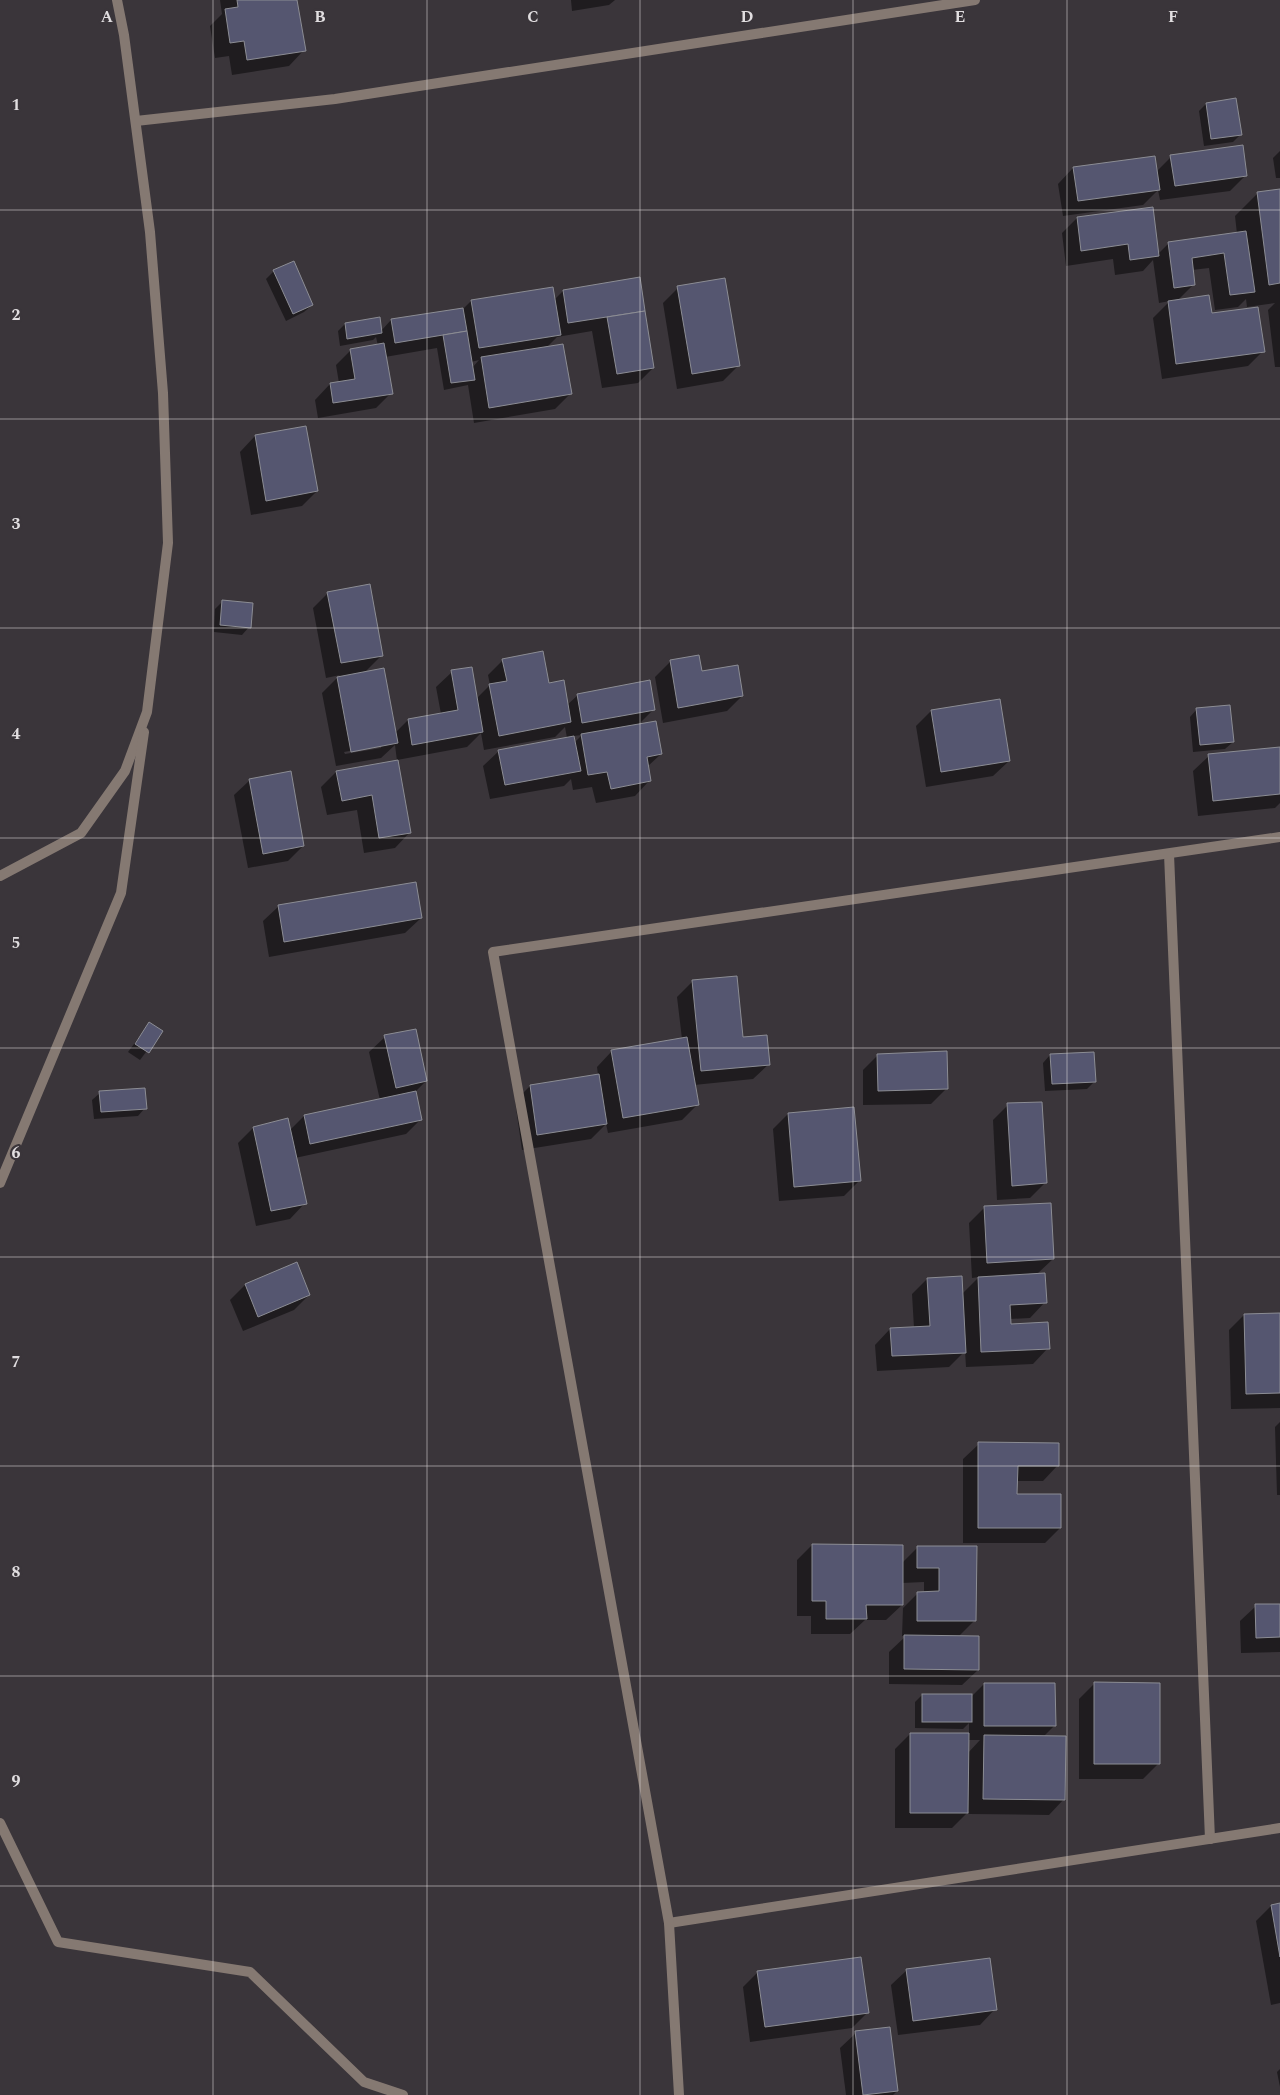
<svg xmlns="http://www.w3.org/2000/svg" width="1280" height="2095" viewBox="0 0 1280 2095" font-family="Spectral,serif">
<style>
.shadow{fill:#0007;fill-rule:evenodd}
.building{fill:#555670;stroke:#8c8d94}
.lines{fill:none;stroke-linecap:round;stroke-linejoin:round}
.minor{stroke:#857972;stroke-width:10}
.grid{fill:none;stroke:#e1dee0;stroke-width:1;stroke-opacity:0.55}
.grid-label{font-size:16px;text-anchor:middle;font-weight:bold;fill:#e1dee0;stroke:#3a353a;stroke-width:4.5;stroke-linejoin:round;paint-order:stroke}
</style>
<rect width="100%" height="100%" fill="#3a353a"/>
<g class="shadow">
<polygon points="220,0 296,0 304,50 289,66 232,75 229,56 215,58 210,26 222,14"/>
<polygon points="571,0 615,0 609,5 572,11"/>
<polygon points="1206,104 1240,135 1233,142 1204,146 1199,111"/>
<polygon points="1280,151 1280,178 1276,178 1273,158"/>
<polygon points="1171,157 1246,175 1230,191 1160,200 1158,190 1143,205 1063,216 1058,184 1073,168 1156,172"/>
<polygon points="1280,191 1280,367 1275,367 1268,310 1275,303 1247,307 1246,299 1238,307 1215,310 1209,268 1192,270 1194,284 1177,301 1211,315 1263,351 1248,366 1162,379 1153,318 1170,301 1159,303 1153,260 1143,271 1115,275 1113,259 1066,266 1062,233 1077,218 1158,254 1169,243 1237,234 1235,216 1257,194"/>
<polygon points="274,271 312,305 304,312 286,321 266,279"/>
<path d="M639 278 653 368 638 383 602 388 592 331 557 337 546 348 570 394 555 409 474 423 468 385 444 390 437 348 385 357 391 393 376 408 318 418 315 400 330 384 339 383 336 365 351 350 378 346 376 337 373 340 340 346 338 331 345 324 381 331 391 320 462 310 471 301 554 300 563 291ZM479 360 472 368 471 362Z"/>
<polygon points="678,288 738,366 723,381 677,389 663,303"/>
<polygon points="255,436 317,491 302,506 251,515 240,452"/>
<path d="M328 593 382 655 364 673 395 733 408 720 441 714 436 687 452 672 476 699 490 685 488 675 503 660 548 684 567 705 578 695 654 709 638 725 661 754 647 767 650 780 635 796 596 803 592 787 573 790 571 779 564 786 490 799 483 766 499 751 567 738 565 727 555 737 484 750 481 733 467 747 397 760 410 832 395 848 364 853 357 810 327 815 321 787 336 772 397 761 395 745 381 758 336 766 322 693 340 675 326 678 313 608ZM582 735 574 743 573 736ZM381 745V748L345 754 344 752Z"/>
<polygon points="223,601 249,627 242,635 214,632 215,609"/>
<polygon points="698,656 701,673 742,696 727,711 663,723 655,677 670,662"/>
<polygon points="1197,709 1233,742 1225,749 1193,752 1190,717"/>
<polygon points="931,711 1009,761 993,776 926,787 916,726"/>
<polygon points="1280,748 1280,803 1275,808 1198,816 1193,771 1209,756"/>
<polygon points="250,780 303,846 288,861 248,868 234,795"/>
<polygon points="279,906 421,918 405,933 269,957 263,921"/>
<polygon points="693,981 742,1039 769,1064 753,1079 694,1085 697,1105 682,1120 608,1133 606,1124 591,1139 522,1150 515,1101 530,1086 598,1075 597,1067 612,1051 682,1039 677,997"/>
<polygon points="149,1024 161,1032 140,1060 128,1052"/>
<polygon points="385,1037 426,1081 415,1092 421,1119 406,1134 295,1158 305,1203 290,1219 256,1226 238,1143 253,1128 289,1131 304,1116 380,1100 369,1052"/>
<polygon points="878,1055 946,1089 931,1104 863,1105 863,1070"/>
<polygon points="1050,1055 1094,1082 1087,1089 1045,1091 1043,1063"/>
<polygon points="100,1093 145,1108 138,1116 94,1119 92,1100"/>
<polygon points="1008,1105 1045,1183 1030,1198 997,1200 993,1120"/>
<polygon points="788,1114 859,1181 844,1196 779,1201 773,1129"/>
<polygon points="984,1208 1053,1259 1037,1274 1045,1302 1030,1318 1010,1319 1010,1325 1048,1348 1033,1364 966,1367 965,1351 949,1367 877,1371 875,1345 890,1329 914,1328 912,1294 927,1279 961,1295 979,1277 972,1278 969,1223"/>
<polygon points="245,1285 309,1295 294,1310 243,1331 230,1300"/>
<polygon points="1280,1314 1280,1408 1231,1409 1229,1330 1244,1315"/>
<polygon points="1280,1422 1280,1495 1277,1495 1275,1427"/>
<polygon points="979,1444 1058,1465 1043,1481 1016,1481 1016,1495 1060,1528 1045,1543 963,1543 963,1459"/>
<polygon points="812,1545 902,1563 918,1547 975,1548 975,1620 958,1637 978,1670 962,1685 889,1684 889,1652 906,1636 902,1636 903,1608 918,1593 924,1593 924,1582 902,1583 902,1605 886,1620 865,1620 850,1634 811,1634 811,1616 797,1616 797,1560"/>
<polygon points="1280,1605 1280,1652 1241,1653 1240,1621 1256,1606"/>
<polygon points="1095,1683 1158,1764 1143,1779 1079,1779 1079,1699"/>
<path d="M984 1684 1054 1726 1043 1737 1064 1799 1049 1815 969 1814V1811L952 1828H895V1749L910 1734H969V1723L963 1729 915 1728V1702L922 1695 970 1698ZM967 1740H980L967 1754Z"/>
<polygon points="1280,1904 1280,2003 1271,2005 1256,1921 1271,1906"/>
<polygon points="907,1970 995,2009 980,2025 898,2035 891,1985"/>
<polygon points="758,1972 867,2013 852,2028 750,2042 743,1987"/>
<polygon points="856,2033 897,2091 893,2095 846,2095 840,2048"/>
<polygon points="1280,2069 1280,2087 1277,2072"/>
</g>
<g class="building">
<polygon points="237,0 297,0 306,51 247,60 244,41 230,43 225,9 238,7"/>
<polygon points="1236,98 1242,135 1211,139 1206,103"/>
<polygon points="1243,145 1247,176 1175,186 1170,155"/>
<polygon points="1155,156 1160,190 1078,201 1073,167"/>
<polygon points="1280,189 1280,283 1269,285 1257,192"/>
<polygon points="1153,207 1159,256 1130,260 1128,244 1081,251 1077,217"/>
<polygon points="1246,231 1255,292 1230,295 1224,253 1192,258 1195,285 1174,288 1168,242"/>
<polygon points="294,261 313,305 293,314 273,270"/>
<polygon points="640,277 645,311 568,323 563,290"/>
<polygon points="725,278 740,366 692,374 677,286"/>
<polygon points="553,287 561,335 479,348 471,300"/>
<polygon points="1209,295 1212,313 1258,307 1265,352 1176,364 1168,301"/>
<polygon points="463,308 467,331 395,343 391,319"/>
<polygon points="645,311 654,368 617,374 607,317"/>
<polygon points="380,317 382,333 347,339 345,323"/>
<polygon points="467,331 475,380 451,383 443,335"/>
<polygon points="384,343 393,394 333,403 330,383 355,379 350,349"/>
<polygon points="563,344 572,394 489,408 481,357"/>
<polygon points="306,426 318,491 266,501 255,435"/>
<polygon points="370,584 383,656 341,663 327,592"/>
<polygon points="222,600 253,603 251,628 220,625"/>
<polygon points="543,651 549,683 564,680 571,722 499,736 489,684 507,681 502,659"/>
<polygon points="699,655 702,671 738,665 743,696 678,708 670,660"/>
<polygon points="472,667 483,732 412,745 408,719 458,710 451,670"/>
<polygon points="384,668 398,743 351,752 337,677"/>
<polygon points="650,680 655,710 582,723 577,694"/>
<polygon points="1000,699 1010,761 941,772 931,710"/>
<polygon points="1230,705 1234,742 1200,745 1196,708"/>
<polygon points="656,721 662,754 647,757 651,781 611,789 607,772 588,775 581,734"/>
<polygon points="574,736 581,771 505,785 498,750"/>
<polygon points="1280,747 1280,794 1213,801 1208,754"/>
<polygon points="398,760 411,833 379,838 372,795 342,801 336,771"/>
<polygon points="291,771 304,846 263,854 249,779"/>
<polygon points="416,882 422,918 284,942 278,905"/>
<polygon points="737,976 743,1037 767,1035 770,1065 701,1071 692,980"/>
<polygon points="149,1022 163,1031 149,1053 135,1044"/>
<polygon points="416,1029 427,1081 396,1088 384,1035"/>
<polygon points="687,1037 699,1105 623,1118 611,1050"/>
<polygon points="947,1051 948,1089 878,1091 877,1054"/>
<polygon points="1094,1052 1096,1082 1052,1084 1050,1054"/>
<polygon points="599,1074 607,1124 537,1135 530,1085"/>
<polygon points="145,1088 147,1109 101,1112 99,1091"/>
<polygon points="416,1091 422,1120 310,1144 304,1115"/>
<polygon points="1042,1102 1047,1183 1012,1186 1007,1103"/>
<polygon points="854,1107 861,1181 794,1187 788,1113"/>
<polygon points="288,1118 307,1204 271,1211 253,1127"/>
<polygon points="1051,1203 1054,1259 987,1263 984,1206"/>
<polygon points="297,1262 310,1295 258,1317 245,1284"/>
<polygon points="1045,1273 1047,1303 1010,1305 1011,1324 1048,1322 1050,1349 981,1352 978,1277"/>
<polygon points="962,1276 966,1353 892,1356 890,1328 930,1326 927,1278"/>
<polygon points="1280,1313 1280,1393 1246,1394 1244,1314"/>
<polygon points="978,1442 1059,1443 1059,1466 1018,1466 1017,1494 1061,1494 1061,1528 978,1528"/>
<polygon points="812,1544 903,1545 903,1605 866,1605 867,1619 826,1619 826,1601 812,1601"/>
<polygon points="917,1546 977,1546 976,1621 917,1621 917,1592 939,1591 939,1568 917,1568"/>
<polygon points="1255,1604 1280,1604 1280,1637 1256,1638"/>
<polygon points="904,1635 979,1636 979,1670 904,1669"/>
<polygon points="1094,1682 1160,1683 1160,1764 1094,1764"/>
<polygon points="984,1683 1055,1683 1056,1726 984,1726"/>
<rect x="922" y="1694" width="50" height="28"/>
<polygon points="910,1733 969,1733 968,1813 910,1813"/>
<polygon points="984,1735 1066,1736 1065,1800 983,1799"/>
<polygon points="1280,1903 1280,1957 1271,1905"/>
<polygon points="861,1957 869,2013 765,2027 757,1971"/>
<polygon points="990,1958 997,2010 913,2021 906,1969"/>
<polygon points="890,2027 898,2091 863,2095 855,2031"/>
</g>
<g class="lines">
<g class="minor">
<polyline points="136,121 335,99 975,0"/>
<polyline points="1169,854 1210,1839"/>
<polyline points="0,876 81,833 125,771 147,712 168,543 163,393 150,232 124,35 117,0"/>
<polyline points="0,1183 121,893 144,732"/>
<polyline points="0,1823 58,1942 250,1972 364,2082 403,2095"/>
<polyline points="669,1923 1280,1828"/>
<polyline points="679,2095 669,1923 493,952 1280,837"/>
</g>
</g>
<path class="grid" d="M213 0V2095M427 0V2095M640 0V2095M853 0V2095M1067 0V2095M0 210H1280M0 419H1280M0 628H1280M0 838H1280M0 1048H1280M0 1257H1280M0 1466H1280M0 1676H1280M0 1886H1280"/>
<g class="grid-label">
<text x="107" y="22">A</text>
<text x="320" y="22">B</text>
<text x="533" y="22">C</text>
<text x="747" y="22">D</text>
<text x="960" y="22">E</text>
<text x="1173" y="22">F</text>
<text x="16" y="110">1</text>
<text x="16" y="320">2</text>
<text x="16" y="529">3</text>
<text x="16" y="739">4</text>
<text x="16" y="948">5</text>
<text x="16" y="1158">6</text>
<text x="16" y="1367">7</text>
<text x="16" y="1577">8</text>
<text x="16" y="1786">9</text>
</g>
</svg>
